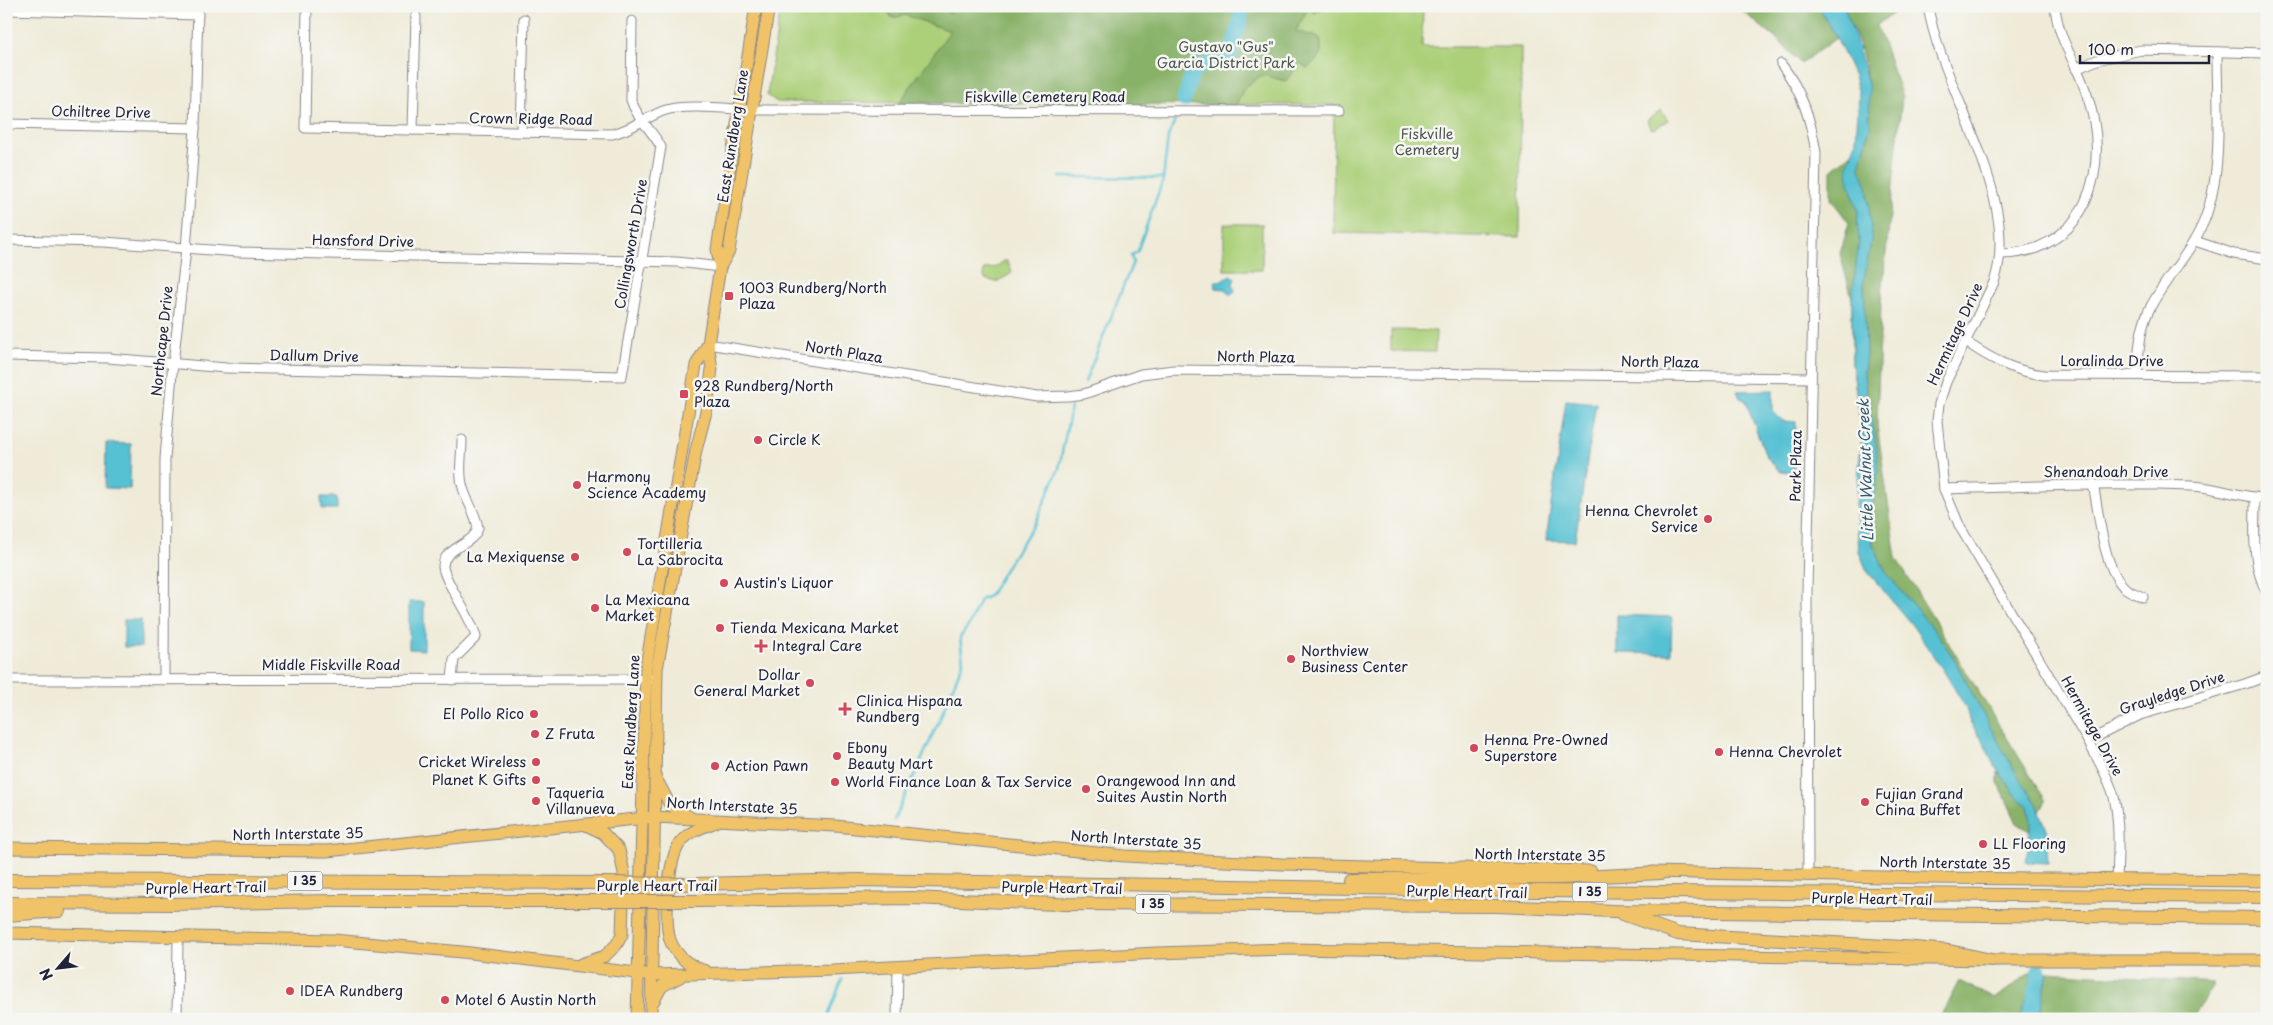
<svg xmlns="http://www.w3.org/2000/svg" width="2273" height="1025" viewBox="0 0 2273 1025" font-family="'Playpen Sans',sans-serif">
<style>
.green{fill:#acd079;stroke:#67795a}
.forest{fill:#89b269;stroke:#566a52}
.water{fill:#57c1d3;stroke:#3c7287}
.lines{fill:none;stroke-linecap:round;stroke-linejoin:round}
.stream{stroke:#57c1d3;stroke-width:2.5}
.river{stroke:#57c1d3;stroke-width:15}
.minor-casing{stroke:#88868a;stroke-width:11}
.major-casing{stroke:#88868a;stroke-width:13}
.highway-casing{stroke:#88868a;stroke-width:14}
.minor{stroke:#fff;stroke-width:9}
.major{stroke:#f0c369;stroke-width:11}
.highway{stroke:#f0c369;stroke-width:12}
.highway-bridge-casing{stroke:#88868a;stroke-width:14;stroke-linecap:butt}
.highway-bridge{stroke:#f0c369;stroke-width:12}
.poi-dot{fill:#d1495b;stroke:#f6f6f2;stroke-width:2}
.labels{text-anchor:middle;stroke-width:5;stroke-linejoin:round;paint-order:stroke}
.shield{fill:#f6f6f2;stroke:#626272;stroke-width:1}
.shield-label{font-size:12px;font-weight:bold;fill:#22223b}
.park-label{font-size:14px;fill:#4b564e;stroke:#f6f6f2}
.street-label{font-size:14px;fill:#22223b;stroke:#f6f6f2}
.poi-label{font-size:14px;fill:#22223b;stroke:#f6f6f2;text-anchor:start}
.water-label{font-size:15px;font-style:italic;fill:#355a70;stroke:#f6f6f2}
</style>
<rect width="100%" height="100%" fill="#f6f6f2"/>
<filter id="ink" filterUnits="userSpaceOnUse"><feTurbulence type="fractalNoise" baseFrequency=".02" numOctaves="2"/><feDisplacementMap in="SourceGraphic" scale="10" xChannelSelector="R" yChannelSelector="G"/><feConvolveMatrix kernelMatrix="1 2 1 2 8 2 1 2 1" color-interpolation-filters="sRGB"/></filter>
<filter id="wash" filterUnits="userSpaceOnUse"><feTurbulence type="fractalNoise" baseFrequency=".0096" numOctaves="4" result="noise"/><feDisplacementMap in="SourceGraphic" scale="20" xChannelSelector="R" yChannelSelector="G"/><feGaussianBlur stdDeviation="1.12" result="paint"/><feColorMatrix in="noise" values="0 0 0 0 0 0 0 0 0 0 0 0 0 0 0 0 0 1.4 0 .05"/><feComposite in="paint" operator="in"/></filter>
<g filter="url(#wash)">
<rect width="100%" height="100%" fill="#efebd8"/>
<g class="green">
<polygon points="781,6 1423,6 1422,47 1521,47 1520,237 1333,233 1334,105 777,102 767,95"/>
<polygon points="1661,110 1668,120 1654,129 1650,128 1647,120"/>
<rect x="1224" y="224" width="38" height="46"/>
<polygon points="1004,261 1007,261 1012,271 1009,275 996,282 985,279 983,274 985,269 996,267"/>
<polygon points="1391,330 1436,331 1435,352 1391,351"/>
</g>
<g class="forest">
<path d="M887 6H940L950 13 959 6H1133L1144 10 1146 6H1327L1315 13 1308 8 1296 31 1320 38C1323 56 1321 57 1307 68L1300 63 1286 81 1262 75 1244 88 1236 105 899 103 950 31 905 15 892 18 886 9Z"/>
<path d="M1736 6H1896L1895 12 1877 25 1902 97 1881 303 1877 425 1896 558 2046 801 2029 831 2017 823 1998 782V768L1960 693 1918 629 1862 557V434L1852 363V298L1840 254 1849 223 1831 199V170C1838 163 1849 157 1855 149 1876 121 1868 55 1852 26L1801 64 1779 41Z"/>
<polygon points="2031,972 2048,972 2214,983 2192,1019 1939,1019 1959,981 1995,999"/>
</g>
<g class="water">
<polygon points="1818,6 1842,6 1845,9 1856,39 1869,88 1870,126 1860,168 1867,186 1872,236 1864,280 1866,353 1864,373 1867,400 1872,419 1876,446 1878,470 1870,521 1873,545 1887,574 1935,631 1953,657 1990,727 2021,781 2037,804 2046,827 2048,863 2026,862 2031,822 2028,806 2018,798 1995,766 1981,738 1970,723 1966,708 1945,673 1912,625 1867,571 1859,552 1856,504 1862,434 1852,363 1852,298 1859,240 1857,222 1858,212 1849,183 1848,164 1856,142 1859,94 1854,76 1838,41"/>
<polygon points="1230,275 1235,278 1233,284 1235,292 1230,295 1225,289 1215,288 1215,281 1222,281"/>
<polygon points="1773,390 1773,411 1783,421 1796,422 1794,472 1779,471 1766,456 1745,400 1740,398 1737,391"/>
<polygon points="1566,400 1596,403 1575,541 1546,540"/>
<polygon points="106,443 131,444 130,489 105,488"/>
<polygon points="321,497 337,497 337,509 322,509"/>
<polygon points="409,602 424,602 424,650 409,649"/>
<polygon points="1617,615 1672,617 1671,654 1617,653"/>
<rect x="124" y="620" width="17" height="27"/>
<polygon points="2031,972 2048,972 2041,1008 2037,1019 2019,1019 2029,992"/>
</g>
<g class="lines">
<g class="stream">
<polyline points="1060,177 1163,178"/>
<polyline points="1085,382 1133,262 1131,255 1137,252 1163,180 1168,137 1175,121"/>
<polyline points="894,820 939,721 963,662 960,637 969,625 980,600 989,596 1008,564 1036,522 1059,468 1071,407"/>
<polyline points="827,1019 842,979"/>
</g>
<g class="river">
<polyline points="1184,100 1191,77 1198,67 1220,61 1231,53 1241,19 1239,6"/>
<polyline points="2028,1019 2035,996 2039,970"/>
</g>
</g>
</g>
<g filter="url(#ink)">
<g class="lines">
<g class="minor-casing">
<g id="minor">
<path d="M307 6 305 128 612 134C632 130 647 116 666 110 687 104 729 109 752 110L1339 111"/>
<path d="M1928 6C1941 90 2023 199 1994 282L1946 382 1939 404 1937 421 1944 489 1960 527 2088 741C2097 759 2109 777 2114 797 2120 824 2118 853 2117 881"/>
<polyline points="6,10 198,15"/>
<path d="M1781 64C1802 91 1811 120 1816 153L1807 591 1808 876"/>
<polyline points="2076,69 2097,60 2141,50 2267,53"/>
<polyline points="6,124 195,128"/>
<polyline points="413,130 416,16"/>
<polyline points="521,132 524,19"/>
<polyline points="6,240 104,242 238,252 677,262 720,267"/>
<polyline points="2195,241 2234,254 2267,259"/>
<path d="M2001 254C2027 254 2051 245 2070 226 2083 211 2090 194 2094 175 2101 137 2092 102 2076 67 2066 47 2057 29 2055 6"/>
<path d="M1966 342C1991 359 2013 371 2044 375L2267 376"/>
<polyline points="708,344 1037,397 1068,396 1084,394 1141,374 1174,370 1811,378"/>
<path d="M6 356 108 358 226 368 622 376 661 147C652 130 637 119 631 100L632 21"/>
<path d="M2137 375C2139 354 2139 332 2148 312 2163 280 2190 255 2204 221 2224 171 2217 106 2217 52"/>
<path d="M2093 484C2099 512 2103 569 2125 588 2130 592 2137 594 2143 597"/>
<path d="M1944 489C2027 486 2109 483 2192 486 2217 487 2241 498 2267 498"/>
<path d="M2255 498C2255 530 2251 563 2267 593"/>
<polyline points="164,679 165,459 172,373 186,249 195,128 198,6"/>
<polyline points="6,680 651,679"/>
<path d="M452 680 454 659 476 637C471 615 445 583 443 567 443 563 445 558 447 556 456 545 474 542 478 528 476 513 467 502 463 488 458 472 462 456 462 440"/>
<polyline points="2088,741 2140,715 2245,684 2267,676"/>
<polyline points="177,1019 178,936"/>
<polyline points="897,1019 898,967"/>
</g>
</g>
<g class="major-casing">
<g id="major">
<polyline points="720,267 729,251 769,6"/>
<polyline points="658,782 670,805 690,817"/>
<polyline points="6,848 327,851 655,817 836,826 1125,856 1282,864 1591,871"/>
<polyline points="1652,872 1927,878 2267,881"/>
<polyline points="6,933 334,940 462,952 653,975 832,970 1157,953 1288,949 1991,960 2267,960"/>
<polyline points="581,964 605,956 617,944 622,934 624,873 619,850 603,833 586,825"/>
<path d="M706 971C690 967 676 956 670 940 664 920 668 859 680 843 689 831 703 827 716 822"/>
<polyline points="653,1002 662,986 680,977"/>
<polyline points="637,1019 646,667 696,365 708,344"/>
<polyline points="651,1019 657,669 696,450 707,408 712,369 708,344 720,267 717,249 756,6"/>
</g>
</g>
<g class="highway-casing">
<g id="highway">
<polyline points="1349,879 1561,878 1661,873"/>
<polyline points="6,880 603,883"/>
<polyline points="696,884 855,880 1538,891 2267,897"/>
<polyline points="694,901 912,898 1057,904 1497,906 1613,911 2267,918"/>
<polyline points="6,903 170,904 333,901 602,901"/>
<polyline points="1623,914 1678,934 1903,947 1949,951 1991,960"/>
<polyline points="6,915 59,911"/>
</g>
</g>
<use href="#minor" class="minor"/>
<use href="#major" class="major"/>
<use href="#highway" class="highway"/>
<g class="highway-bridge-casing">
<g id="highway-bridge">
<polyline points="603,883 696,884"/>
<polyline points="602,901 694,901"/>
</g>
</g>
<use href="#highway-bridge" class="highway-bridge"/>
</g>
</g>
<g class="poi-dot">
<rect x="724" y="291" width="10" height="10" rx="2.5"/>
<rect x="679" y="389" width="10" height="10" rx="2.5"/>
<circle cx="758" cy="440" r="5"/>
<circle cx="577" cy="485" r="5"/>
<circle cx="1708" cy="519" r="5"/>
<circle cx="627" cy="552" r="5"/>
<circle cx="575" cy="557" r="5"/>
<circle cx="724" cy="583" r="5"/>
<circle cx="595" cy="608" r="5"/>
<circle cx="720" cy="628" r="5"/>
<path d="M758.5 638.5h5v5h5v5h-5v5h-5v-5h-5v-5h5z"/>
<circle cx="1291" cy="659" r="5"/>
<circle cx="810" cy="683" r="5"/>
<path d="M842.5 701.5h5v5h5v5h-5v5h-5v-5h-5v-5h5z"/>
<circle cx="534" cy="714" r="5"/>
<circle cx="535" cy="734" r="5"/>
<circle cx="1474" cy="748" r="5"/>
<circle cx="1719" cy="752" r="5"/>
<circle cx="837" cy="756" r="5"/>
<circle cx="536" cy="762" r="5"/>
<circle cx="715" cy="766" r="5"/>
<circle cx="536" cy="780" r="5"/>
<circle cx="835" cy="782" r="5"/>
<circle cx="1086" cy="789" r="5"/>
<circle cx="536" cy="801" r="5"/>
<circle cx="1865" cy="802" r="5"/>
<circle cx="1983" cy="844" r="5"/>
<circle cx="290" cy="991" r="5"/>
<circle cx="445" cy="1000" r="5"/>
</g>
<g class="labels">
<g class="shield">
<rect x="287.5" y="871.5" width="35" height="19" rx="4"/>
<rect x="1572.5" y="882.5" width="35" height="19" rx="4"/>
<rect x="1135.5" y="894.5" width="35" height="19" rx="4"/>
</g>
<g class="shield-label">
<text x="305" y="885">I 35</text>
<text x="1590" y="896">I 35</text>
<text x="1153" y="908">I 35</text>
</g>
<g class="park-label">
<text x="1226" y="52">Gustavo "Gus"<tspan x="1226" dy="16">Garcia District Park</tspan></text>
<text x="1427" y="139">Fiskville<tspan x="1427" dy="16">Cemetery</tspan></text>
</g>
<g class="street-label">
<text x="1045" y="102">Fiskville Cemetery Road</text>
<text transform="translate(101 112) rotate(1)" y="5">Ochiltree Drive</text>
<text transform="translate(531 119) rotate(1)" y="5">Crown Ridge Road</text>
<text transform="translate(733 136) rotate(-81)" y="5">East Rundberg Lane</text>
<text transform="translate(363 241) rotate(1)" y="5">Hansford Drive</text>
<text transform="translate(631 244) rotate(-80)" y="5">Collingsworth Drive</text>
<text transform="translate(1955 334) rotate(-65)" y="5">Hermitage Drive</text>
<text transform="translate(162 341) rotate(-84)" y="5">Northcape Drive</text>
<text transform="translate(844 352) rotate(9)" y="5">North Plaza</text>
<text transform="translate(314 356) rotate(1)" y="5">Dallum Drive</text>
<text transform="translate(1256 357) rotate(1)" y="5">North Plaza</text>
<text x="2112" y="366">Loralinda Drive</text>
<text transform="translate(1660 362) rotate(1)" y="5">North Plaza</text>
<text transform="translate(1796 466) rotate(-89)" y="5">Park Plaza</text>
<text x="2106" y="477">Shenandoah Drive</text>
<text x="331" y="670">Middle Fiskville Road</text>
<text transform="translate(2172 693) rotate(-18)" y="5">Grayledge Drive</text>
<text transform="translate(631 722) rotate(-87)" y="5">East Rundberg Lane</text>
<text transform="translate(2092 726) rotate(61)" y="5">Hermitage Drive</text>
<text transform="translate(732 806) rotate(3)" y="5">North Interstate 35</text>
<text transform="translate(298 834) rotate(-1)" y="5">North Interstate 35</text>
<text transform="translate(1136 840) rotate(4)" y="5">North Interstate 35</text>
<text transform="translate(1540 855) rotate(1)" y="5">North Interstate 35</text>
<text transform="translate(1945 863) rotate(1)" y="5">North Interstate 35</text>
<text x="657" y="891">Purple Heart Trail</text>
<text transform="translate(206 888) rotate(-1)" y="5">Purple Heart Trail</text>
<text transform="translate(1062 888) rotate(1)" y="5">Purple Heart Trail</text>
<text transform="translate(1467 892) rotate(1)" y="5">Purple Heart Trail</text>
<text transform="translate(1872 899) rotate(1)" y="5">Purple Heart Trail</text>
</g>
<g class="poi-label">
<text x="739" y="293">1003 Rundberg/North<tspan x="739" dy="16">Plaza</tspan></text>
<text x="694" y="391">928 Rundberg/North<tspan x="694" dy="16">Plaza</tspan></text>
<text x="768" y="445">Circle K</text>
<text x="587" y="482">Harmony<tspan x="587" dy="16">Science Academy</tspan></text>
<text x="1698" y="516" text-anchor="end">Henna Chevrolet<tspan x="1698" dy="16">Service</tspan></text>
<text x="637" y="549">Tortilleria<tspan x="637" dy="16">La Sabrocita</tspan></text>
<text x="565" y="562" text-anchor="end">La Mexiquense</text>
<text x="734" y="588">Austin's Liquor</text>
<text x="605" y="605">La Mexicana<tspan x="605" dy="16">Market</tspan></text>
<text x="730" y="633">Tienda Mexicana Market</text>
<text x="772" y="651">Integral Care</text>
<text x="1301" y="656">Northview<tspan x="1301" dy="16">Business Center</tspan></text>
<text x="800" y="680" text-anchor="end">Dollar<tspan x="800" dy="16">General Market</tspan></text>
<text x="856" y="706">Clinica Hispana<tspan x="856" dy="16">Rundberg</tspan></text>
<text x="524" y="719" text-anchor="end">El Pollo Rico</text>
<text x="545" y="739">Z Fruta</text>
<text x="1484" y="745">Henna Pre-Owned<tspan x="1484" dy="16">Superstore</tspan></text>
<text x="847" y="753">Ebony<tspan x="847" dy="16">Beauty Mart</tspan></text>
<text x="1729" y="757">Henna Chevrolet</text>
<text x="526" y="767" text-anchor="end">Cricket Wireless</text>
<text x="725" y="771">Action Pawn</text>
<text x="526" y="785" text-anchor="end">Planet K Gifts</text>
<text x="1096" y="786">Orangewood Inn and<tspan x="1096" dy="16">Suites Austin North</tspan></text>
<text x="845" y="787">World Finance Loan &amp; Tax Service</text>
<text x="546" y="798">Taqueria<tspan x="546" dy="16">Villanueva</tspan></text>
<text x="1875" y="799">Fujian Grand<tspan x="1875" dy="16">China Buffet</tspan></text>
<text x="1993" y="849">LL Flooring</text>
<text x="300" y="996">IDEA Rundberg</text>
<text x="455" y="1005">Motel 6 Austin North</text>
</g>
<g class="water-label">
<text transform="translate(1866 470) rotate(-92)" y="5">Little Walnut Creek</text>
</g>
</g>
<rect width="2273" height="1025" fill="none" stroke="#f6f6f2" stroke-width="25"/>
<g transform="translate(58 968) rotate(242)" stroke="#f6f6f2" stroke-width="4" paint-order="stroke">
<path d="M0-4L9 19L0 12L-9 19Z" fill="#22223b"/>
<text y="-8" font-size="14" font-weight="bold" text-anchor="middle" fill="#22223b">N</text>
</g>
<path d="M2080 55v8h129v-8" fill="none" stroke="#22223b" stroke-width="2.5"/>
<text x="2088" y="55" font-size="15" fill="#22223b" stroke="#f6f6f2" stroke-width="4" paint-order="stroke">100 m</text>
</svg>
